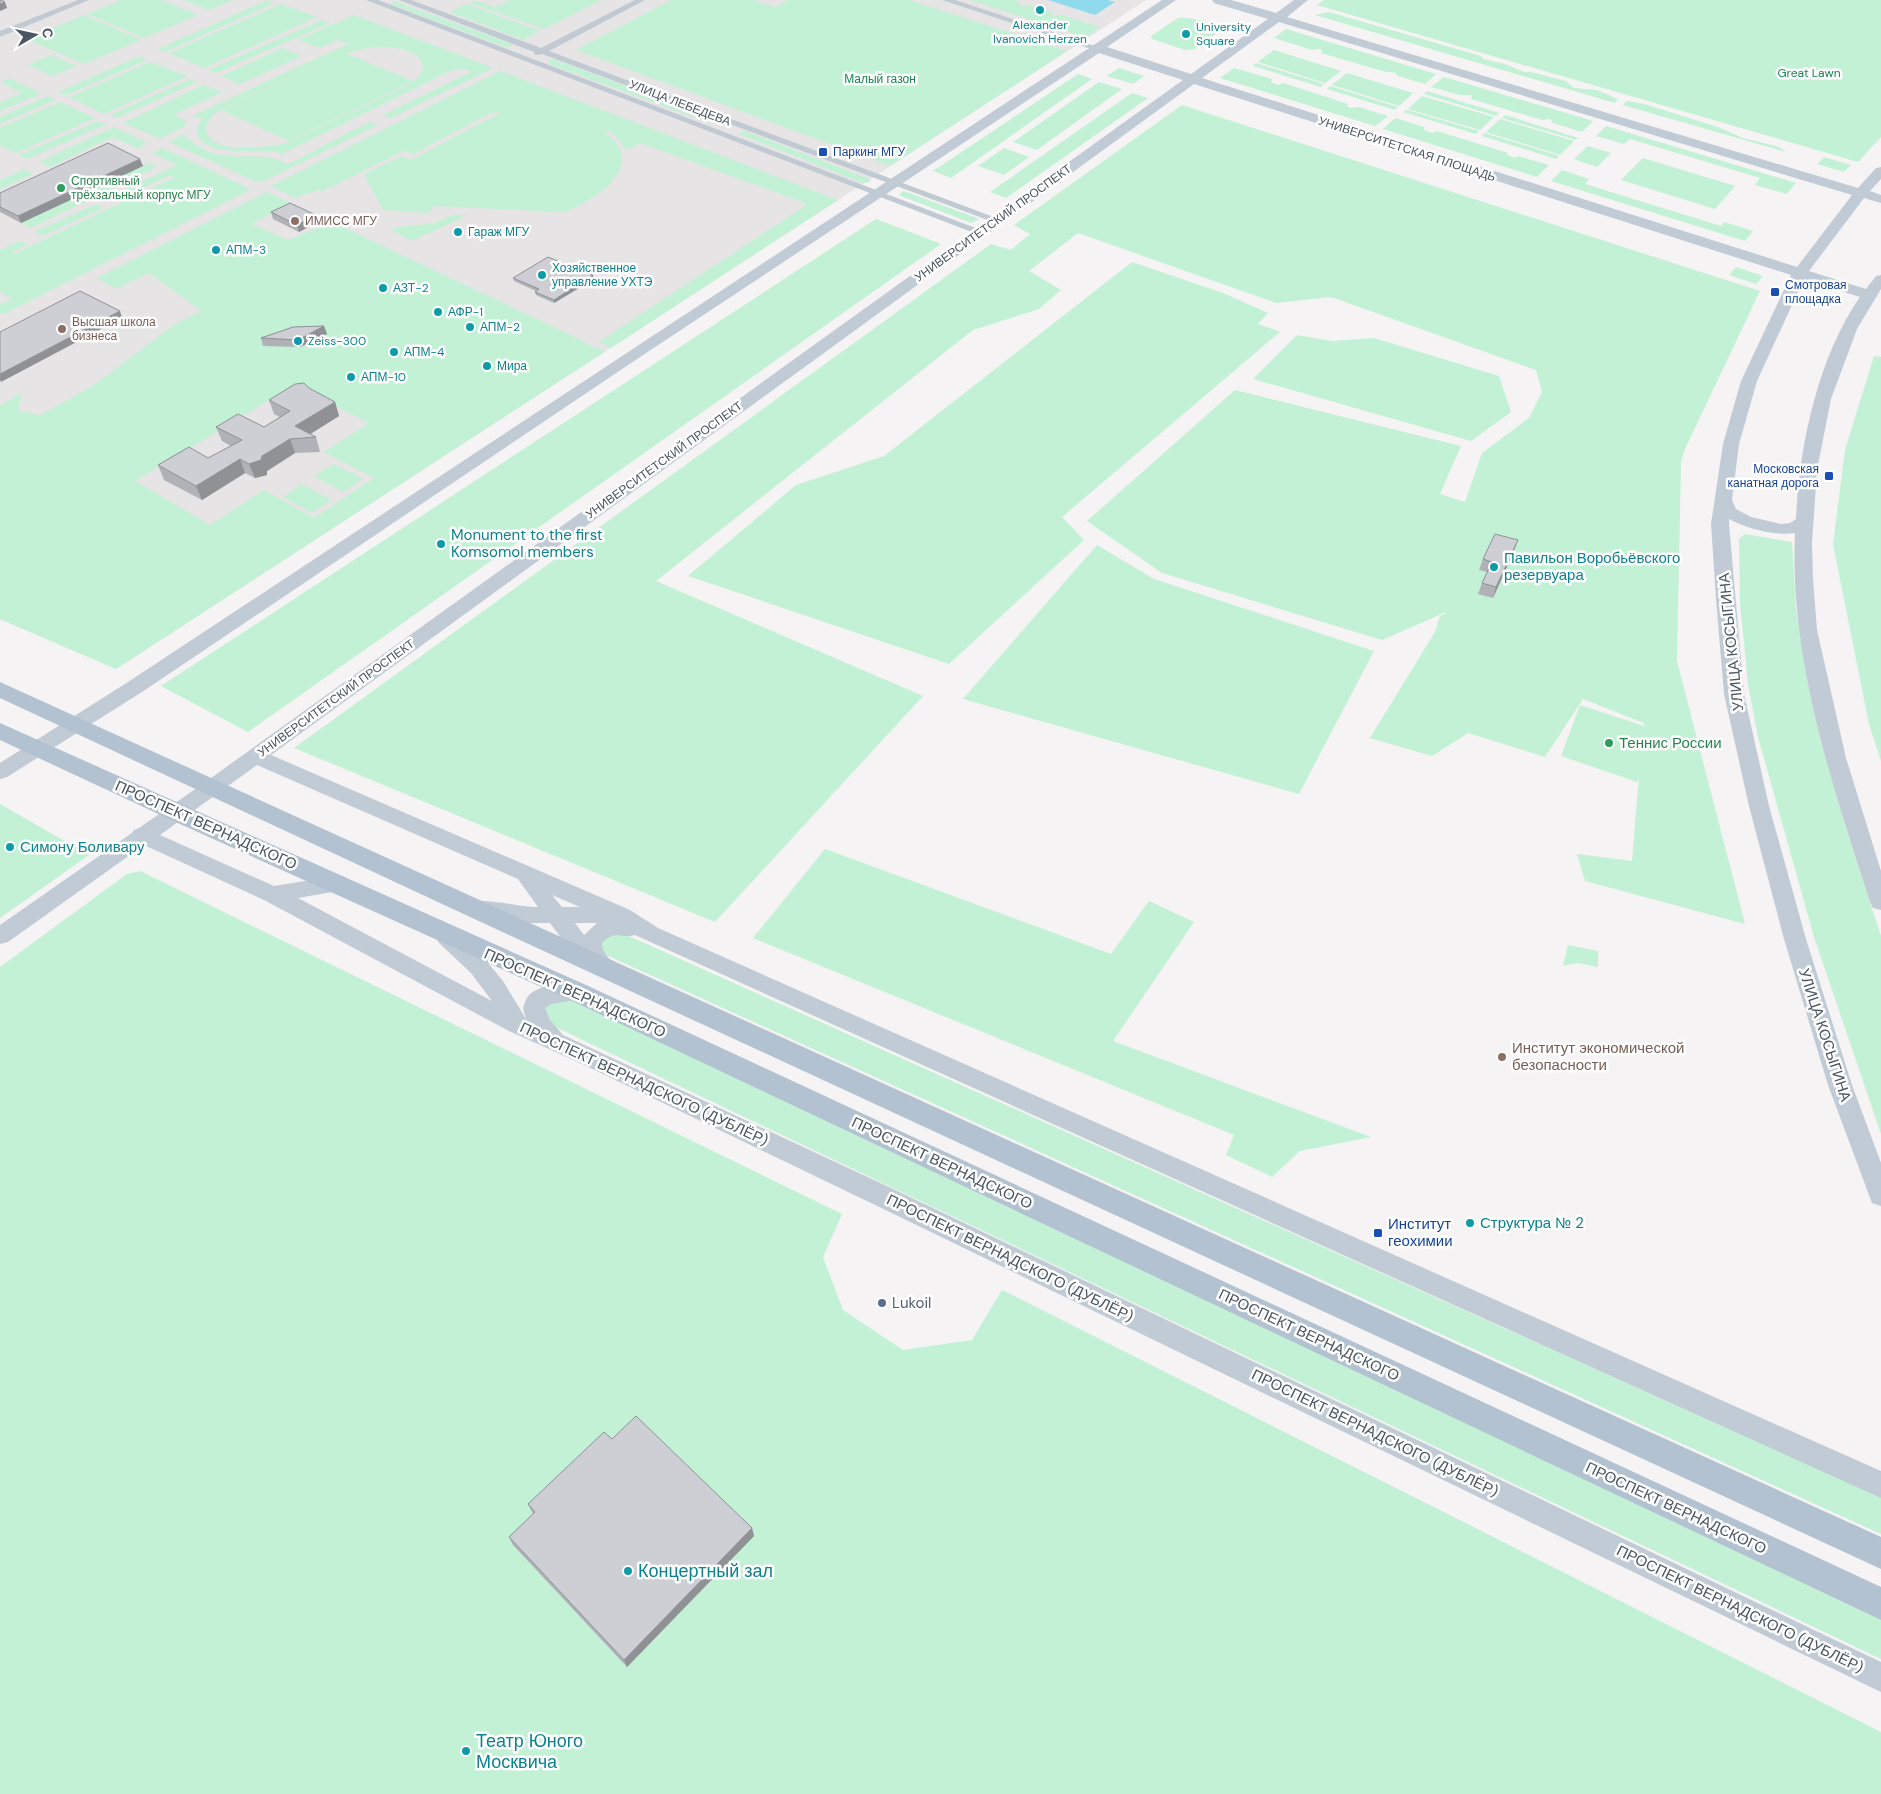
<svg xmlns="http://www.w3.org/2000/svg" width="1881" height="1794" viewBox="0 0 1881 1794" font-family="'DM Sans',sans-serif">
<style>
.education{fill:#e6e4e5}
.green{fill:#c3f1d5;fill-rule:evenodd}
.water{fill:#90daee}
.lines{fill:none;stroke-linecap:round;stroke-linejoin:round}
.street{fill:#c1cad2;fill-rule:evenodd}
.secondary{fill:#c1cbd6;fill-rule:evenodd}
.primary{fill:#b3c2d1;fill-rule:evenodd}
.wall{fill:#b0b2b7}
.shaded-wall{fill:#909195}
.building{fill:#cdcfd5;stroke:#909195}
.culture-dot{fill:#0f9aa8;stroke:#fff;stroke-width:2}
.transit-dot{fill:#1a4fb4;stroke:#fff;stroke-width:2}
.leisure-dot{fill:#2e9e5b;stroke:#fff;stroke-width:2}
.education-dot{fill:#8d6e63;stroke:#fff;stroke-width:2}
.service-dot{fill:#5c6f8a;stroke:#fff;stroke-width:2}
.labels{text-anchor:middle;stroke-width:5;stroke-linejoin:round;paint-order:stroke}
.far-culture-label{font-size:12px;fill:#0d838f;stroke:#fff;text-anchor:start}
.far-park-label{font-size:12px;fill:#17864f;stroke:#fff}
.far-street-label{font-size:12px;fill:#4a5661;stroke:#fff}
.far-transit-label{font-size:12px;fill:#164399;stroke:#fff;text-anchor:start}
.far-leisure-label{font-size:12px;fill:#27864d;stroke:#fff;text-anchor:start}
.far-education-label{font-size:12px;fill:#785e54;stroke:#fff;text-anchor:start}
.culture-label{font-size:15px;fill:#0d838f;stroke:#fff;text-anchor:start}
.street-label{font-size:15px;fill:#4a5661;stroke:#fff}
.leisure-label{font-size:15px;fill:#27864d;stroke:#fff;text-anchor:start}
.education-label{font-size:15px;fill:#785e54;stroke:#fff;text-anchor:start}
.transit-label{font-size:15px;fill:#164399;stroke:#fff;text-anchor:start}
.service-label{font-size:15px;fill:#4e5e75;stroke:#fff;text-anchor:start}
.near-culture-label{font-size:18px;fill:#0d838f;stroke:#fff;text-anchor:start}
</style>
<rect width="100%" height="100%" fill="#f5f3f3"/>
<polygon class="education" points="0,0 1146,0 116,669 0,619"/>
<g class="green">
<polygon points="121,0 161,0 198,15 144,38 87,14"/>
<polygon points="184,0 233,0 209,10"/>
<polygon points="268,0 275,3 165,52 158,49"/>
<polygon points="475,0 495,7 510,0 601,0 544,29 470,3"/>
<polygon points="671,0 753,0 775,7 788,0 909,0 1067,51 890,166 576,50"/>
<polygon points="970,0 1014,0 1021,2 1018,4 1021,6 1030,5 1053,12 1051,14 1053,16 1061,15 1100,27 1085,37"/>
<polygon points="1324,0 1881,0 1881,137 1858,162 1317,5"/>
<polygon points="394,1 512,44 512,46 505,47 390,4"/>
<polygon points="281,4 317,17 204,68 169,53"/>
<polygon points="467,4 540,31 523,40 450,12"/>
<polygon points="1329,12 1481,56 1483,59 1505,64 1524,72 1531,72 1566,81 1574,88 1597,90 1618,99 1615,103 1315,15"/>
<polygon points="84,15 141,40 84,64 27,39"/>
<path d="M354 15 493 68 391 118 383 115 471 72 469 70H452L282 154C278 153 275 151 271 151 254 151 178 157 202 118L192 116 350 43 338 41 343 37 320 48 298 40ZM373 47C389 47 417 47 423 65 423 75 416 80 408 85L286 143C269 147 211 156 206 130 205 121 214 114 221 109L342 53 221 110 289 141 413 81 345 53Z"/>
<path d="M1178 18C1189 17 1213 22 1221 30L1195 49 1185 50 1152 39 1151 36Z"/>
<polygon points="322,20 330,23 216,73 208,70"/>
<polygon points="1286,29 1436,74 1425,84 1398,76 1394,72 1386,72 1321,53 1322,51 1320,49 1312,50 1274,38"/>
<polygon points="283,48 302,56 240,84 221,76"/>
<polygon points="1274,50 1341,71 1325,83 1258,62"/>
<polygon points="51,55 77,66 53,76 28,65"/>
<polygon points="140,56 147,60 66,95 58,92"/>
<polygon points="550,59 556,60 715,119 709,123 547,63"/>
<polygon points="150,62 188,76 104,114 69,97"/>
<polygon points="1256,63 1324,84 1321,87 1253,66"/>
<polygon points="1119,68 1144,76 1133,84 1107,76"/>
<polygon points="1234,68 1272,79 1271,82 1278,85 1283,83 1348,104 1347,106 1350,108 1359,107 1388,116 1375,126 1220,78"/>
<path d="M500 71 838 200 611 348 599 342 808 204 640 143 627 150 615 135 599 128C606 134 615 138 620 149 632 179 585 205 563 212L434 206 429 213 383 210 364 174 402 156 411 160 502 112 491 113 413 154 403 151 323 191 317 190 295 198 271 186Z"/>
<polygon points="1347,73 1413,93 1399,106 1332,85"/>
<polygon points="1078,74 1092,79 951,178 933,171"/>
<polygon points="1444,77 1593,121 1582,132 1553,123 1550,119 1542,120 1471,99 1472,96 1470,95 1460,95 1431,87"/>
<polygon points="10,78 41,94 0,111 0,102 22,93 1,82"/>
<polygon points="190,79 197,82 117,118 110,115"/>
<polygon points="1099,82 1122,89 1037,150 1013,142"/>
<polygon points="203,85 222,92 173,115 187,121 185,126 161,139 123,123"/>
<polygon points="1330,86 1398,107 1395,110 1327,89"/>
<polygon points="1427,91 1499,113 1496,116 1424,94"/>
<polygon points="1132,93 1148,98 1006,198 990,192"/>
<polygon points="48,96 55,100 0,124 0,117"/>
<polygon points="1422,96 1494,117 1480,130 1408,109"/>
<polygon points="1627,101 1644,104 1718,127 1743,138 1779,147 1786,152 1626,106 1623,105"/>
<polygon points="60,102 95,118 16,153 0,146 0,128"/>
<polygon points="1182,105 1760,291 1684,451 1681,463 1677,661 1745,924 1585,881 1577,854 1632,861 1639,776 1637,782 1561,756 1580,705 1644,726 1644,723 1583,699 1545,757 1468,733 1432,756 1370,738 1435,632 1440,616 1445,614 1446,612 1382,640 1162,573 1087,521 1235,390 1461,446 1440,494 1465,502 1482,453 1529,418 1542,392 1536,370 1331,297 1276,303 1078,233 1029,271 1061,290 1039,309 973,330 656,581 923,696 715,922 294,748 991,244 1011,250 1030,234 1014,225"/>
<polygon points="1407,110 1479,131 1476,134 1403,112"/>
<polygon points="1505,115 1578,138 1576,140 1502,118"/>
<polygon points="1395,118 1424,127 1424,130 1432,133 1437,131 1508,153 1507,155 1516,158 1518,156 1549,165 1537,177 1383,129"/>
<polygon points="1500,119 1574,141 1560,155 1486,132"/>
<polygon points="98,121 107,124 28,159 19,155"/>
<path d="M369 122 378 125 262 182H257L169 142 184 134C211 162 232 155 266 157 273 157 281 162 289 164Z"/>
<polygon points="1606,126 1796,183 1787,194 1755,185 1760,178 1630,139 1624,144 1596,136"/>
<polygon points="114,127 148,143 137,148 113,137 50,167 39,162"/>
<polygon points="745,131 870,179 870,182 863,183 739,134"/>
<polygon points="1485,133 1559,156 1556,159 1482,136"/>
<polygon points="1588,146 1611,153 1597,167 1574,159"/>
<polygon points="162,148 248,188 248,191 4,314 0,313 0,302 3,304 12,299 0,292 0,250 20,241 28,245 12,252 14,254 175,177 171,175 117,200 110,196 177,165 152,153"/>
<polygon points="1004,148 1029,157 1004,175 978,166"/>
<polygon points="1824,157 1851,165 1844,172 1817,164"/>
<polygon points="1643,158 1735,186 1715,209 1621,180"/>
<polygon points="148,163 157,167 31,228 21,223"/>
<polygon points="24,169 33,174 0,189 0,180"/>
<polygon points="1562,170 1589,179 1585,184 1721,226 1724,222 1753,231 1745,241 1551,181"/>
<polygon points="904,191 977,218 978,220 971,223 901,196 899,194"/>
<path d="M267 192 291 203 251 224 288 240 332 222 581 340C588 347 597 347 606 351L116 669 0 619V406L22 392 18 411 41 415 94 385 175 324 202 311 149 273 116 289 97 278ZM294 385 369 423 324 452 374 478 314 518 264 490 210 525 135 481Z"/>
<polygon points="96,204 103,208 43,236 34,232"/>
<path d="M451 215H468L412 241 391 229C413 222 430 229 451 215Z"/>
<polygon points="876,219 941,244 248,732 161,686"/>
<polygon points="1132,262 1223,293 1268,313 1258,324 1280,332 1062,517 1084,540 949,664 688,576 796,485 884,456"/>
<polygon points="1736,267 1763,276 1756,284 1729,275"/>
<polygon points="1297,335 1332,341 1374,338 1499,376 1511,412 1471,441 1253,379"/>
<polygon points="1874,356 1881,357 1881,761 1869,724 1833,544 1845,450"/>
<polygon points="334,464 363,479 343,492 314,476"/>
<polygon points="302,484 331,500 312,513 283,497"/>
<polygon points="1745,534 1792,542 1796,610 1809,690 1821,742 1848,835 1881,936 1881,1134 1814,937 1758,737 1748,684 1740,603 1739,539"/>
<polygon points="1097,545 1154,579 1374,651 1299,794 963,699"/>
<polygon points="0,804 89,855 0,918"/>
<polygon points="825,849 1111,954 1149,901 1194,922 1113,1041 1371,1137 1300,1151 1272,1177 1226,1155 1234,1135 753,938"/>
<polygon points="140,871 842,1214 823,1257 843,1310 903,1350 972,1340 1002,1290 1881,1732 1881,1794 0,1794 0,967 127,874"/>
<polygon points="622,933 1881,1497 1881,1534 604,954 599,944 607,935"/>
<polygon points="1568,945 1598,951 1598,967 1578,963 1563,966"/>
<polygon points="572,999 1881,1620 1881,1659 547,1023 543,1019 546,1004"/>
</g>
<polygon class="water" points="1048,0 1108,0 1115,2 1095,15"/>
<g class="lines">
<g class="street">
<polygon points="78,0 89,0 0,37 0,31"/>
<polygon points="366,0 378,0 986,232 981,235 977,234"/>
<polygon points="399,0 411,0 541,48 635,0 645,0 549,51 1002,220 1001,222 993,222 542,54 535,55 534,52"/>
<polygon points="942,0 955,0 1101,48 1100,50 1094,50"/>
</g>
<path class="secondary" d="M1162 0H1176L1107 47 1191 74 1268 19 1214 3 1212 0H1231L1276 13 1294 0H1308L1287 17 1858 188 1876 168 1881 167V179L1870 191 1881 195V203L1864 198 1809 271 1866 289 1876 276 1881 275V289L1857 329 1831 399 1817 470 1812 543 1813 579 1817 630 1846 758 1881 871V910L1873 908 1870 902C1832 785 1789 658 1795 533 1774 536 1748 529 1729 519V524L1744 694 1769 806 1806 939 1852 1085 1881 1163V1206L1872 1203 1869 1195 1828 1085 1784 939 1749 806 1724 694 1716 599 1711 524 1723 444 1741 381 1791 275 1194 84 271 755 630 910 658 928 1881 1471V1498L635 935C621 939 616 929 602 943L603 950 612 963 608 971C605 972 603 974 600 974 587 974 558 934 550 923H520L472 914 469 908 472 902C486 898 520 907 538 907L518 879 257 765 160 835 274 886 337 876 344 878 348 884 344 890 298 898 492 1001 471 973 439 943 436 937 439 931 447 929 455 931 478 951 503 981 526 1019 523 1008C525 1003 526 998 530 994 543 983 570 981 585 986L588 992 585 998 552 1004 545 1008 550 1020 563 1035 889 1187 1881 1662V1692L871 1203 580 1063 509 1031 264 900 144 845 8 942 0 944V925L132 833 134 830 139 828 204 783 1183 80 1099 53 634 361 142 692 7 777 0 779V763L128 682ZM1279 22 1852 195 1797 267 1202 78ZM1804 279 1860 297C1818 357 1799 446 1796 519L1790 523 1781 524 1751 517 1736 509 1732 500 1739 444 1757 381ZM552 895 580 907H562ZM575 923H597L584 935Z"/>
<g class="primary">
<polygon points="0,682 1881,1537 1881,1569 455,910 0,698"/>
<polygon points="0,723 586,985 1881,1587 1881,1620 568,999 180,824 0,740"/>
</g>
</g>
<g class="wall">
<polygon points="143,166 21,223 0,212 0,193"/>
<polygon points="271,212 318,222 299,232 273,219"/>
<polygon points="593,275 594,279 554,303 536,295 535,292 536,291 514,281 513,278"/>
<polygon points="324,326 327,334 300,347 263,346 261,338"/>
<polygon points="269,400 335,402 339,416 310,434 316,437 320,452 295,453 267,471 267,475 255,478 245,473 202,500 164,480 158,465 208,458 231,446 222,441 216,427 264,427 280,417 274,414"/>
<polygon points="1514,551 1493,598 1478,594 1482,583 1487,572 1479,570 1483,559"/>
<polygon points="612,1439 752,1528 754,1536 627,1667 513,1545 509,1537 533,1514 528,1504"/>
</g>
<g class="shaded-wall">
<polygon points="5,2 7,8 0,11 0,4"/>
<polygon points="140,159 143,166 21,223 18,216"/>
<polygon points="316,215 318,222 299,232 297,225"/>
<polygon points="593,275 594,279 554,303 554,300"/>
<polygon points="120,311 122,318 1,382 0,380 0,374"/>
<polygon points="324,326 327,334 300,347 298,340"/>
<polygon points="335,402 339,416 304,438 295,426"/>
<polygon points="290,439 295,453 267,471 267,475 255,478 249,464"/>
<polygon points="240,459 245,473 202,500 196,486"/>
<polygon points="1518,540 1514,551 1493,598 1496,587"/>
<polygon points="752,1528 754,1536 627,1667 624,1660"/>
</g>
<g class="building">
<polygon points="0,0 1,0 5,2 0,4"/>
<polygon points="108,143 140,159 18,216 0,207 0,193"/>
<polygon points="290,203 316,215 297,225 271,212"/>
<polygon points="548,257 593,275 554,300 535,292 539,289 513,278"/>
<polygon points="80,291 120,311 0,374 0,332"/>
<polygon points="324,326 298,340 261,338 293,327"/>
<polygon points="304,383 309,388 335,402 295,426 316,437 290,439 262,456 261,460 249,464 240,459 196,486 158,465 189,447 208,458 242,440 216,427 238,414 264,427 290,411 269,400 295,384"/>
<polygon points="1495,534 1518,540 1496,587 1482,583 1492,562 1483,559"/>
<polygon points="636,1416 752,1528 624,1660 509,1537 535,1512 528,1504 604,1432 612,1439"/>
</g>
<g class="culture-dot">
<circle cx="1040" cy="10" r="5"/>
<circle cx="1186" cy="34" r="5"/>
<circle cx="458" cy="232" r="5"/>
<circle cx="216" cy="250" r="5"/>
<circle cx="542" cy="275" r="5"/>
<circle cx="383" cy="288" r="5"/>
<circle cx="438" cy="312" r="5"/>
<circle cx="470" cy="327" r="5"/>
<circle cx="298" cy="341" r="5"/>
<circle cx="394" cy="352" r="5"/>
<circle cx="487" cy="366" r="5"/>
<circle cx="351" cy="377" r="5"/>
<circle cx="441" cy="544" r="5"/>
<circle cx="1494" cy="567" r="5"/>
<circle cx="10" cy="847" r="5"/>
<circle cx="1470" cy="1223" r="5"/>
<circle cx="628" cy="1571" r="5"/>
<circle cx="466" cy="1751" r="5"/>
</g>
<g class="transit-dot">
<rect x="818" y="147" width="10" height="10" rx="2.5"/>
<rect x="1770" y="287" width="10" height="10" rx="2.5"/>
<rect x="1824" y="471" width="10" height="10" rx="2.5"/>
<rect x="1373" y="1228" width="10" height="10" rx="2.5"/>
</g>
<g class="leisure-dot">
<circle cx="61" cy="188" r="5"/>
<circle cx="1609" cy="743" r="5"/>
</g>
<g class="education-dot">
<circle cx="295" cy="221" r="5"/>
<circle cx="62" cy="329" r="5"/>
<circle cx="1502" cy="1057" r="5"/>
</g>
<circle class="service-dot" cx="882" cy="1303" r="5"/>
<g class="labels">
<g class="far-culture-label">
<text x="1040" y="29" text-anchor="middle">Alexander<tspan x="1040" dy="14">Ivanovich Herzen</tspan></text>
<text x="1196" y="31">University<tspan x="1196" dy="14">Square</tspan></text>
<text x="468" y="236">Гараж МГУ</text>
<text x="226" y="254">АПМ-3</text>
<text x="552" y="272">Хозяйственное<tspan x="552" dy="14">управление УХТЭ</tspan></text>
<text x="393" y="292">АЗТ-2</text>
<text x="448" y="316">АФР-1</text>
<text x="480" y="331">АПМ-2</text>
<text x="308" y="345">Zeiss-300</text>
<text x="404" y="356">АПМ-4</text>
<text x="497" y="370">Мира</text>
<text x="361" y="381">АПМ-10</text>
</g>
<g class="far-park-label">
<text x="1809" y="77">Great Lawn</text>
<text x="880" y="83">Малый газон</text>
</g>
<g class="far-street-label">
<text transform="translate(680 103) rotate(21)" y="4">УЛИЦА ЛЕБЕДЕВА</text>
<text transform="translate(1407 149) rotate(18)" y="4">УНИВЕРСИТЕТСКАЯ ПЛОЩАДЬ</text>
<text transform="translate(993 223) rotate(-36)" y="4">УНИВЕРСИТЕТСКИЙ ПРОСПЕКТ</text>
<text transform="translate(664 460) rotate(-36)" y="4">УНИВЕРСИТЕТСКИЙ ПРОСПЕКТ</text>
<text transform="translate(336 698) rotate(-36)" y="4">УНИВЕРСИТЕТСКИЙ ПРОСПЕКТ</text>
</g>
<g class="far-transit-label">
<text x="833" y="156">Паркинг МГУ</text>
<text x="1785" y="289">Смотровая<tspan x="1785" dy="14">площадка</tspan></text>
<text x="1819" y="473" text-anchor="end">Московская<tspan x="1819" dy="14">канатная дорога</tspan></text>
</g>
<g class="far-leisure-label">
<text x="71" y="185">Спортивный<tspan x="71" dy="14">трёхзальный корпус МГУ</tspan></text>
</g>
<g class="far-education-label">
<text x="305" y="225">ИМИСС МГУ</text>
<text x="72" y="326">Высшая школа<tspan x="72" dy="14">бизнеса</tspan></text>
</g>
<g class="culture-label">
<text x="451" y="540">Monument to the first<tspan x="451" dy="17">Komsomol members</tspan></text>
<text x="1504" y="563">Павильон Воробьёвского<tspan x="1504" dy="17">резервуара</tspan></text>
<text x="20" y="852">Симону Боливару</text>
<text x="1480" y="1228">Структура № 2</text>
</g>
<g class="street-label">
<text transform="translate(1731 642) rotate(-96)" y="5">УЛИЦА КОСЫГИНА</text>
<text transform="translate(206 825) rotate(24)" y="5">ПРОСПЕКТ ВЕРНАДСКОГО</text>
<text transform="translate(575 993) rotate(24)" y="5">ПРОСПЕКТ ВЕРНАДСКОГО</text>
<text transform="translate(1825 1035) rotate(72)" y="5">УЛИЦА КОСЫГИНА</text>
<text transform="translate(644 1084) rotate(25)" y="5">ПРОСПЕКТ ВЕРНАДСКОГО (ДУБЛЁР)</text>
<text transform="translate(942 1163) rotate(25)" y="5">ПРОСПЕКТ ВЕРНАДСКОГО</text>
<text transform="translate(1010 1258) rotate(26)" y="5">ПРОСПЕКТ ВЕРНАДСКОГО (ДУБЛЁР)</text>
<text transform="translate(1309 1335) rotate(25)" y="5">ПРОСПЕКТ ВЕРНАДСКОГО</text>
<text transform="translate(1375 1433) rotate(26)" y="5">ПРОСПЕКТ ВЕРНАДСКОГО (ДУБЛЁР)</text>
<text transform="translate(1676 1508) rotate(25)" y="5">ПРОСПЕКТ ВЕРНАДСКОГО</text>
<text transform="translate(1740 1609) rotate(26)" y="5">ПРОСПЕКТ ВЕРНАДСКОГО (ДУБЛЁР)</text>
</g>
<g class="leisure-label">
<text x="1619" y="748">Теннис России</text>
</g>
<g class="education-label">
<text x="1512" y="1053">Институт экономической<tspan x="1512" dy="17">безопасности</tspan></text>
</g>
<g class="transit-label">
<text x="1388" y="1229">Институт<tspan x="1388" dy="17">геохимии</tspan></text>
</g>
<g class="service-label">
<text x="892" y="1308">Lukoil</text>
</g>
<g class="near-culture-label">
<text x="638" y="1577">Концертный зал</text>
<text x="476" y="1747">Театр Юного<tspan x="476" dy="21">Москвича</tspan></text>
</g>
</g>
<g transform="translate(35 35) rotate(81)" stroke="#ffffff" stroke-width="4" paint-order="stroke">
<path d="M0-4L9 19L0 12L-9 19Z" fill="#4a5661"/>
<text y="-8" font-size="14" font-weight="bold" text-anchor="middle" fill="#4a5661">С</text>
</g>
</svg>
